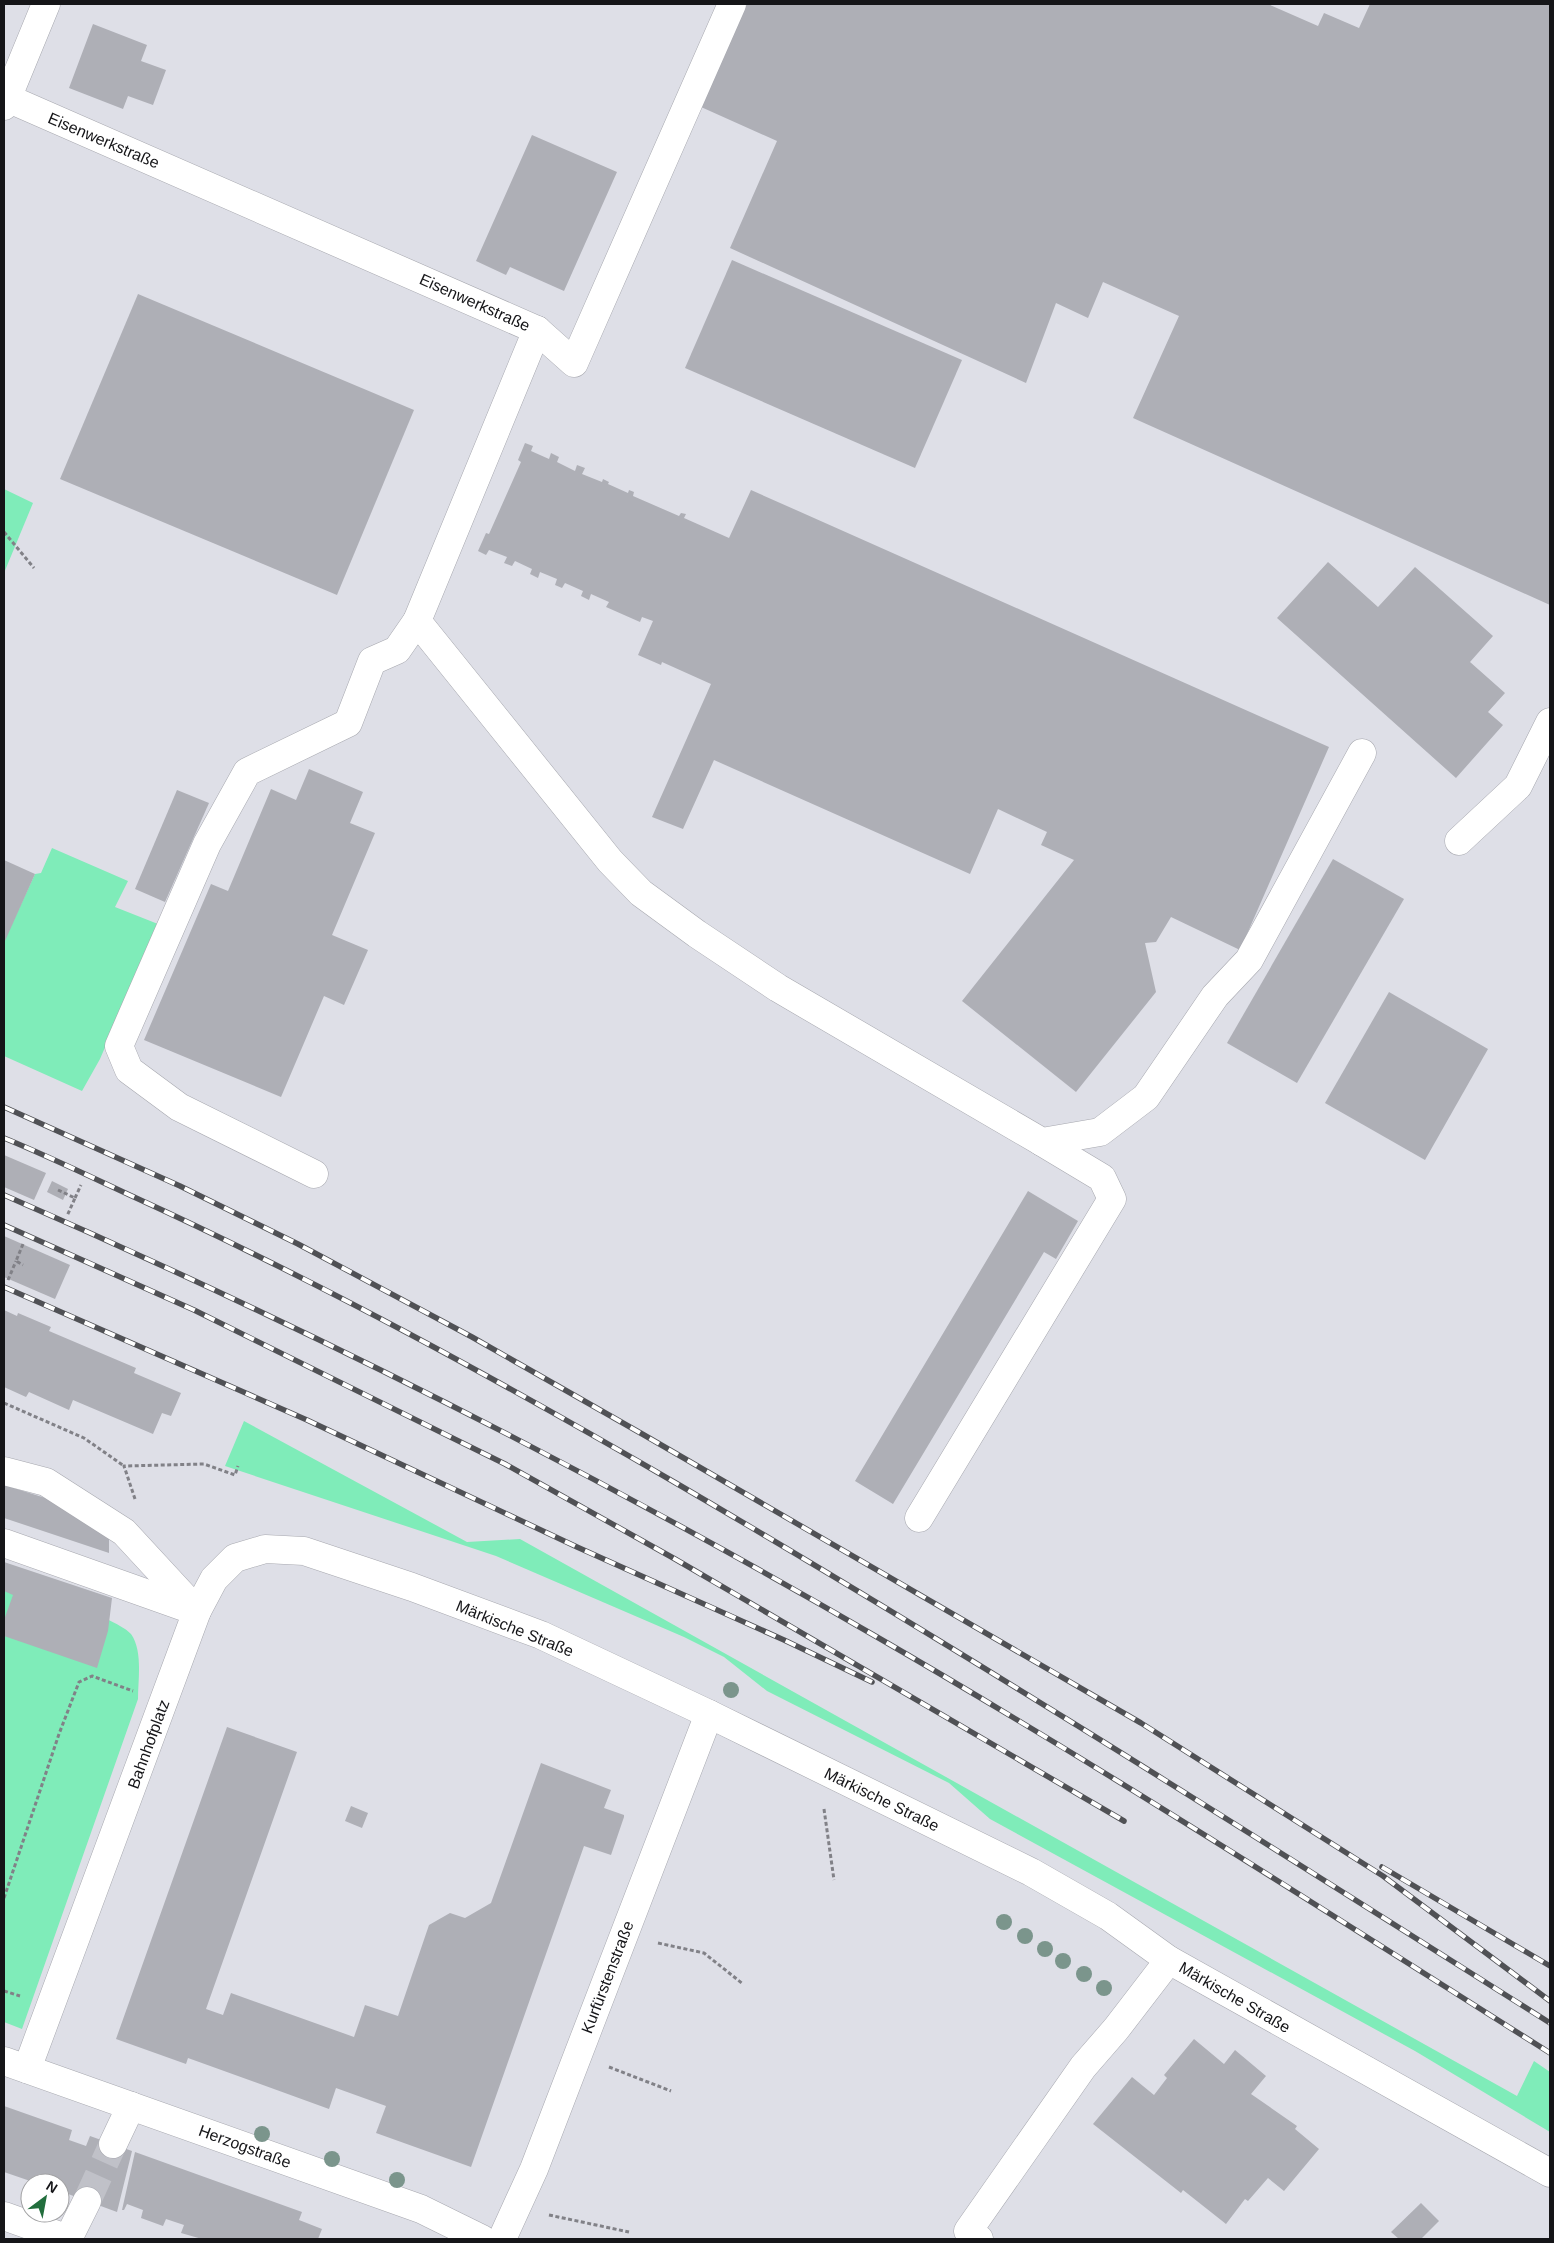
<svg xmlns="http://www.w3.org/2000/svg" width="1554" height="2243" viewBox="0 0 1554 2243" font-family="Helvetica,sans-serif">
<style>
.green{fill:#7fecb9}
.building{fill:#aeafb6}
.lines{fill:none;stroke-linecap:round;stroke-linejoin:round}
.minor-tunnel{stroke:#c0c1c8;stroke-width:28;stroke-dasharray:28 14;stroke-linecap:butt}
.minor-casing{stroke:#a7a8af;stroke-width:29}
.major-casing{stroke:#a7a8af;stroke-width:29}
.path{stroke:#818187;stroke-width:3;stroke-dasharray:4 2.5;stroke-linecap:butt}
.minor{stroke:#fff;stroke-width:28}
.major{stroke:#fff;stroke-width:28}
.rail-casing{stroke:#505155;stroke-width:5.5}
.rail{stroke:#fff;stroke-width:4;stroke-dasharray:11;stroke-linecap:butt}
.tree{fill:#7b958c}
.labels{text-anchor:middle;stroke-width:4;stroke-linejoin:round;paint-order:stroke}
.street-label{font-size:16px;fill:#151518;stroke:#fff}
</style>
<rect width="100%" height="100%" fill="#dedfe7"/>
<g class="green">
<polygon points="4,489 33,503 4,573"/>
<polygon points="52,848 128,881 115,907 158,924 100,1059 82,1091 4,1056 4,941 35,874 41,873"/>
<polygon points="244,1421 467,1542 520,1539 1517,2096 1534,2061 1550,2072 1550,2132 1415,2051 990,1819 949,1783 767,1691 724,1657 684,1637 496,1556 225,1466"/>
<path d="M4 1578C25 1586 121 1620 131 1634 143 1651 138 1679 138 1699L22 2029 4 2022Z"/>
</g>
<g class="building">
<polygon points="747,4 1268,4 1318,26 1324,13 1359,28 1370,4 1550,4 1550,605 1133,418 1179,316 1103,282 1088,318 1056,303 1026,383 730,248 777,141 701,107"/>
<polygon points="93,24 147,45 141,61 166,70 153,105 128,96 123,109 69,88"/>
<polygon points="532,135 617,172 564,291 510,267 506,275 476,261"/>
<polygon points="732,260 962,360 915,468 685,368"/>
<polygon points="138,294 414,410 337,595 60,479"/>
<polygon points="525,443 533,446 531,451 549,459 551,453 559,457 557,462 575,471 577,465 585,468 582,474 602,482 603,479 609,482 608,484 628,493 629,490 634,492 633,496 679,516 681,513 686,514 684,518 729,538 751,490 1329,747 1240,950 1171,917 1156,942 1145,943 1156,992 1076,1092 962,1001 1074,860 1041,845 1047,832 998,809 970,874 714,760 683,829 652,817 711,684 662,662 661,665 638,655 653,621 642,617 640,622 606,607 609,602 591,594 589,600 581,596 583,591 565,583 562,588 555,585 557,579 540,572 538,578 530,574 532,569 515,561 512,566 504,563 507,557 489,550 486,555 478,551 486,533 489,534 521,462 518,460"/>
<polygon points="1328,562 1378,607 1415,567 1493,636 1470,662 1505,693 1488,712 1503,725 1456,778 1277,618"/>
<polygon points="309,769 363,792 350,823 375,833 332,935 368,950 344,1005 324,996 281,1097 144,1040 211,884 228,891 271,789 296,800"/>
<polygon points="177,790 209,803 165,902 135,889"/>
<polygon points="1333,859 1404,899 1297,1083 1227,1043"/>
<polygon points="4,860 35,874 5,941 4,941"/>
<polygon points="1389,992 1488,1049 1425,1160 1325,1103"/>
<polygon points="4,1155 46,1173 34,1200 4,1187"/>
<polygon points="52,1181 68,1189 63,1200 47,1192"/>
<polygon points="1028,1191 1078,1221 1056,1259 1044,1252 893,1504 855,1481"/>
<polygon points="4,1236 70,1265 55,1299 4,1277"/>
<polygon points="4,1310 17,1316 18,1313 51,1327 49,1331 136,1368 134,1373 181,1393 171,1416 162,1413 153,1434 73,1400 69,1410 29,1392 26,1397 4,1387"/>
<polygon points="4,1485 74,1507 109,1535 109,1553 4,1518"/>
<polygon points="4,1562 112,1598 108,1631 97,1668 4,1636 4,1620 13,1595 4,1591"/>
<polygon points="227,1727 297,1752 206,2009 223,2015 231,1993 354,2037 365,2005 398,2016 429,1925 450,1913 465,1918 491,1903 541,1763 611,1790 604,1808 624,1815 624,1817 611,1855 584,1846 471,2167 376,2133 386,2106 336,2088 329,2109 188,2058 186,2064 116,2039"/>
<polygon points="351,1806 368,1813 362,1828 345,1821"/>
<polygon points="1194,2039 1224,2064 1235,2050 1266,2076 1251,2094 1297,2126 1295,2129 1319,2149 1284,2191 1268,2178 1248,2201 1245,2199 1226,2224 1183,2190 1181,2193 1093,2124 1132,2077 1154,2095 1167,2078 1164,2075"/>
<polygon points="4,2106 72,2130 69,2140 86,2146 90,2136 132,2151 117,2212 60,2191 60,2183 36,2183 4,2172"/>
<polygon points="135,2152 302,2212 299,2220 322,2229 318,2239 202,2239 181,2233 184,2225 166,2219 163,2226 141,2218 143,2210 127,2204 124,2210 122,2210"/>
<polygon points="1421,2203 1439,2221 1421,2239 1399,2239 1391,2232"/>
</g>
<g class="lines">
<polyline class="minor-tunnel" points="87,2201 113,2144"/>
<g class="minor-casing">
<g id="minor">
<polyline points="7,98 537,330 574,363 732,4"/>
<polyline points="417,621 610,861 641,893 697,934 778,988 1042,1142 1100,1132 1146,1097 1215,996 1249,960 1362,753"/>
<polyline points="1459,841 1518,786 1550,722"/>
<polyline points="314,1174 179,1107 129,1070 119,1046 207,844 247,772 348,723 372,661 397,650 417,621 537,330"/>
<polyline points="4,1471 46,1482 124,1532 197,1611"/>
<polyline points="919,1518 1112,1199 1102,1178 1042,1142"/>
<polyline points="4,1543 193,1610"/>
<polyline points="4,2061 421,2209 482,2239"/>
<polyline points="27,2069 197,1611 214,1579 235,1558 265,1549 304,1551 412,1587 541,1635 709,1714 1031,1872 1108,1916 1169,1960 1550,2173"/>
<polyline points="113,2144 131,2106"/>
<polyline points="4,2216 68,2239"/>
<polyline points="68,2239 87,2201"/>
<polyline points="502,2239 534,2169 709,1714"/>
<polyline points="979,2239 968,2231 1083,2067 1116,2029 1169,1960"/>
</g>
</g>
<g class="major-casing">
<polyline id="major" points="4,106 46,4"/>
</g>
<g class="path">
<polyline points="4,532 34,568"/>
<polyline points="58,1190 75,1198 67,1216"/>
<polyline points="75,1198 81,1185"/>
<polyline points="23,1244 16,1261 23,1265"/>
<polyline points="8,1280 16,1261"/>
<polyline points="4,1403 84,1438 124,1466"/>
<polyline points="135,1499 124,1466 204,1464 235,1475 238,1466"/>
<polyline points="824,1809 834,1880"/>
<polyline points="4,1898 59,1734 79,1682 92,1676 133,1691"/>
<polyline points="658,1943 704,1953 743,1984"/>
<polyline points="4,1991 20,1996"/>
<polyline points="609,2067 671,2091"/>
<polyline points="549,2215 629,2232"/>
</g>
<use href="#minor" class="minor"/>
<use href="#major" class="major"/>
<g class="rail-casing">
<g id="rail">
<polyline points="4,1107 180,1186 298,1244 472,1337 644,1435 1141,1723 1383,1876 1550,2001"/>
<path d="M4 1138C48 1156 91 1177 134 1197 322 1283 502 1382 681 1486 975 1658 1262 1841 1550 2023"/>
<path d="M4 1195C303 1325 595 1473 877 1637 1105 1769 1327 1912 1550 2053"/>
<polyline points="4,1225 194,1310 505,1464 675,1559 1124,1821"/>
<polyline points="4,1287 307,1420 577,1547 784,1640 872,1682"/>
<polyline points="1382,1867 1550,1966"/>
</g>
</g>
<use href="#rail" class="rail"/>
</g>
<g class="tree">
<circle cx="731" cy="1690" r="8"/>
<circle cx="1004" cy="1922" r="8"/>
<circle cx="1025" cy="1936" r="8"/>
<circle cx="1045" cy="1949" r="8"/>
<circle cx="1063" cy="1961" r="8"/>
<circle cx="1084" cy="1974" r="8"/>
<circle cx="1104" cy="1988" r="8"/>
<circle cx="262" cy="2134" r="8"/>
<circle cx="332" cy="2159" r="8"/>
<circle cx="397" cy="2180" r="8"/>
</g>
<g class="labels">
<g class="street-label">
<text transform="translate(104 140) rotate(23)" y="6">Eisenwerkstraße</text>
<text transform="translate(475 302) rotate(24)" y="6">Eisenwerkstraße</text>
<text transform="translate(515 1628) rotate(22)" y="6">Märkische Straße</text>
<text transform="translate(148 1744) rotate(-70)" y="6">Bahnhofplatz</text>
<text transform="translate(882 1799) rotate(26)" y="6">Märkische Straße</text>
<text transform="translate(607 1977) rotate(-69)" y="6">Kurfürstenstraße</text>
<text transform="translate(1235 1997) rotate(30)" y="6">Märkische Straße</text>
<text transform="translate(245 2146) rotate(20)" y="6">Herzogstraße</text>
</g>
</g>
<rect width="1554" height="2243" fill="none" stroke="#151518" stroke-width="10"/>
<g transform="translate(45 2198) rotate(32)"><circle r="24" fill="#ffffff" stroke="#a1a1a3"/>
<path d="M0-4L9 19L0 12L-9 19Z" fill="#226e3d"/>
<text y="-8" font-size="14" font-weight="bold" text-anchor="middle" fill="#151518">N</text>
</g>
</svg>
